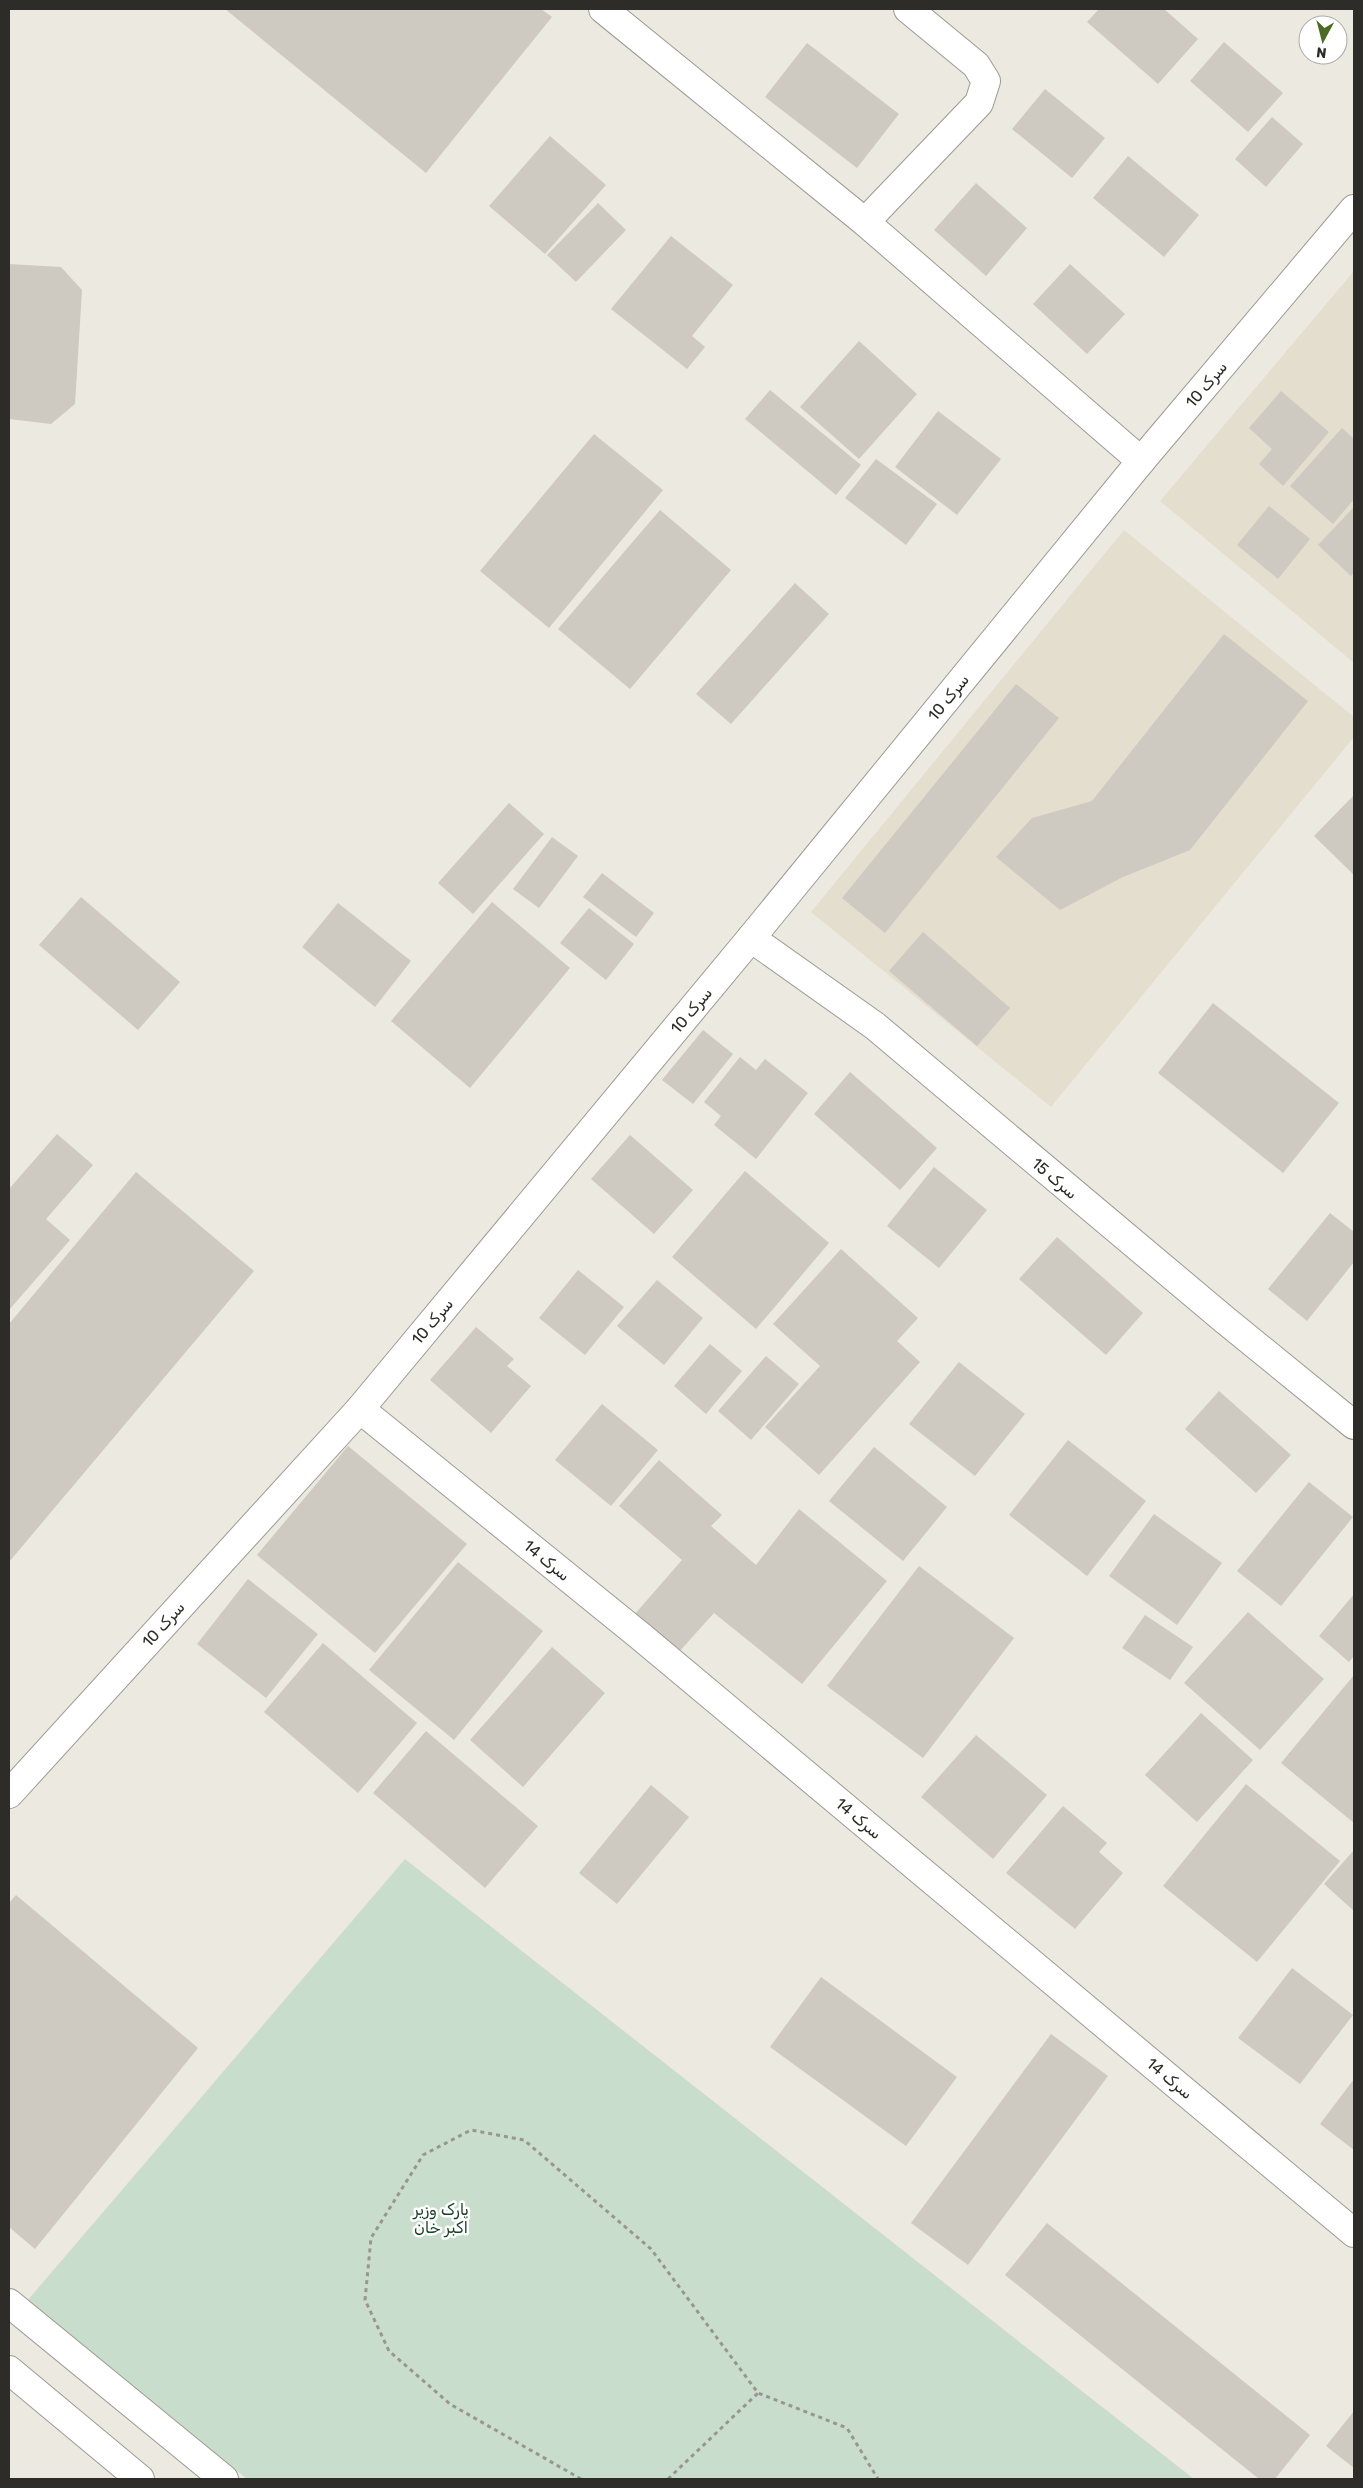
<svg xmlns="http://www.w3.org/2000/svg" width="1363" height="2488" viewBox="0 0 1363 2488" font-family="Rubik,Cairo,sans-serif">
<style>
.built{fill:#e3dece}
.green{fill:#c9ddcd}
.building{fill:#cec9c1}
.lines{fill:none;stroke-linecap:round;stroke-linejoin:round}
.minor-casing{stroke:#9d9a92;stroke-width:30}
.path{stroke:#98968f;stroke-width:3;stroke-dasharray:4 4;stroke-linecap:butt}
.minor{stroke:#fff;stroke-width:28}
.labels{text-anchor:middle;stroke-width:5;stroke-linejoin:round;paint-order:stroke}
.street-label{font-size:16px;fill:#2d2c28;stroke:#fff}
.park-label{font-size:16px;fill:#184326;stroke:#fff}
</style>
<rect width="100%" height="100%" fill="#eceae0"/>
<g class="built">
<polygon points="1354,271 1354,663 1160,501"/>
<polygon points="1124,530 1354,717 1354,737 1051,1107 811,912"/>
</g>
<polygon class="green" points="405,1859 1194,2479 247,2479 27,2301"/>
<g class="building">
<polygon points="225,9 541,9 552,17 426,173"/>
<polygon points="1099,9 1164,9 1198,39 1158,84 1087,22"/>
<polygon points="1224,42 1283,93 1248,132 1190,81"/>
<polygon points="807,43 899,114 857,168 765,97"/>
<polygon points="1045,89 1105,138 1072,178 1012,129"/>
<polygon points="1272,117 1303,144 1266,187 1235,159"/>
<polygon points="550,136 606,185 545,254 489,206"/>
<polygon points="1128,156 1199,215 1164,257 1093,198"/>
<polygon points="976,183 1027,228 986,276 934,230"/>
<polygon points="598,203 626,230 576,282 547,255"/>
<polygon points="671,236 733,285 692,336 705,347 687,369 611,309"/>
<polygon points="9,264 61,267 82,290 75,404 51,424 9,419"/>
<polygon points="1070,264 1125,314 1087,354 1033,304"/>
<polygon points="859,341 917,394 859,459 800,407"/>
<polygon points="770,390 861,465 836,495 745,419"/>
<polygon points="1281,391 1329,432 1283,486 1259,464 1272,449 1249,428"/>
<polygon points="938,411 1001,459 957,515 895,467"/>
<polygon points="1342,428 1354,439 1354,499 1333,524 1290,486"/>
<polygon points="594,434 663,490 549,628 480,571"/>
<polygon points="876,459 937,504 906,545 845,498"/>
<polygon points="1269,506 1310,539 1278,579 1237,545"/>
<polygon points="1354,507 1354,573 1351,576 1318,545"/>
<polygon points="660,510 731,570 630,689 558,629"/>
<polygon points="795,583 829,614 731,724 696,694"/>
<polygon points="1224,634 1308,701 1190,850 1123,877 1060,910 996,857 1032,818 1092,801"/>
<polygon points="1016,684 1059,718 885,933 842,898"/>
<polygon points="1354,795 1354,875 1314,836"/>
<polygon points="509,803 544,834 473,914 438,883"/>
<polygon points="552,837 578,856 539,908 513,889"/>
<polygon points="602,873 654,913 636,937 583,897"/>
<polygon points="81,897 180,982 138,1030 39,945"/>
<polygon points="492,902 570,968 470,1088 391,1021"/>
<polygon points="338,903 411,961 375,1007 302,947"/>
<polygon points="589,908 634,944 606,980 560,943"/>
<polygon points="923,932 1010,1008 977,1046 889,971"/>
<polygon points="1213,1003 1339,1103 1283,1173 1158,1073"/>
<polygon points="703,1030 733,1054 693,1104 662,1080"/>
<polygon points="740,1057 756,1070 765,1059 808,1093 756,1159 714,1125 721,1116 704,1102"/>
<polygon points="850,1072 937,1148 900,1190 814,1114"/>
<polygon points="57,1134 93,1165 46,1219 70,1240 9,1310 9,1189"/>
<polygon points="630,1135 693,1190 654,1234 591,1179"/>
<polygon points="934,1167 987,1210 939,1268 887,1226"/>
<polygon points="745,1171 829,1243 756,1329 672,1257"/>
<polygon points="136,1172 254,1271 9,1562 9,1324"/>
<polygon points="1330,1213 1354,1232 1354,1262 1307,1321 1268,1289"/>
<polygon points="1057,1237 1143,1313 1106,1355 1019,1279"/>
<polygon points="841,1249 918,1318 897,1341 920,1362 819,1475 765,1427 820,1366 773,1324"/>
<polygon points="578,1270 624,1307 585,1355 539,1318"/>
<polygon points="657,1280 703,1318 664,1365 617,1326"/>
<polygon points="476,1327 514,1359 507,1366 531,1386 491,1433 430,1380"/>
<polygon points="710,1344 742,1371 706,1414 674,1386"/>
<polygon points="766,1356 799,1384 751,1440 718,1411"/>
<polygon points="959,1362 1025,1414 975,1476 909,1424"/>
<polygon points="1219,1391 1291,1455 1256,1493 1185,1429"/>
<polygon points="602,1404 658,1450 611,1506 555,1460"/>
<polygon points="1068,1440 1146,1501 1087,1576 1009,1515"/>
<polygon points="348,1446 467,1544 375,1653 257,1555"/>
<polygon points="874,1447 947,1507 903,1561 829,1501"/>
<polygon points="659,1460 722,1515 711,1526 756,1565 799,1509 887,1581 802,1684 714,1613 678,1653 634,1615 682,1560 619,1506"/>
<polygon points="1309,1482 1353,1517 1281,1606 1237,1571"/>
<polygon points="1154,1514 1222,1563 1177,1625 1109,1576"/>
<polygon points="458,1562 543,1631 454,1740 369,1670"/>
<polygon points="919,1566 1014,1638 923,1758 827,1686"/>
<polygon points="248,1579 318,1634 266,1698 197,1644"/>
<polygon points="1354,1594 1354,1656 1349,1662 1319,1636"/>
<polygon points="1248,1612 1324,1679 1260,1750 1184,1683"/>
<polygon points="1145,1615 1193,1647 1170,1680 1122,1648"/>
<polygon points="323,1643 417,1723 358,1793 264,1712"/>
<polygon points="552,1647 605,1693 523,1787 470,1740"/>
<polygon points="1354,1675 1354,1823 1281,1763"/>
<polygon points="1201,1713 1253,1760 1197,1822 1145,1775"/>
<polygon points="426,1731 538,1826 485,1888 373,1793"/>
<polygon points="976,1735 1047,1795 993,1859 921,1797"/>
<polygon points="1246,1784 1340,1861 1257,1962 1163,1886"/>
<polygon points="651,1785 689,1817 617,1904 579,1873"/>
<polygon points="1063,1806 1107,1843 1099,1852 1123,1873 1075,1929 1006,1873"/>
<polygon points="1354,1850 1354,1911 1324,1884"/>
<polygon points="16,1895 198,2048 35,2249 9,2227 9,1903"/>
<polygon points="1292,1968 1353,2015 1300,2084 1238,2038"/>
<polygon points="821,1977 957,2077 906,2146 770,2047"/>
<polygon points="1051,2034 1108,2076 968,2265 911,2223"/>
<polygon points="1354,2079 1354,2150 1320,2124"/>
<polygon points="1047,2223 1310,2435 1275,2479 1259,2479 1005,2275"/>
<polygon points="1354,2411 1354,2468 1326,2446"/>
</g>
<g class="lines">
<g class="minor-casing">
<g id="minor">
<polyline points="603,9 865,222 1141,461"/>
<polyline points="865,222 979,103 986,81 976,65 908,9"/>
<polyline points="751,938 875,1026 1225,1320 1354,1425"/>
<polyline points="360,1409 639,1635 1354,2233"/>
<polyline points="9,1794 360,1409 751,938 1141,461 1354,209"/>
<polyline points="9,2303 224,2479"/>
<polyline points="9,2370 140,2479"/>
</g>
</g>
<g class="path">
<polyline points="581,2479 450,2404 389,2351 365,2300 371,2238 423,2155 471,2130 524,2140 651,2249 758,2393 847,2428 878,2479"/>
<polyline points="668,2479 758,2393"/>
</g>
<use href="#minor" class="minor"/>
</g>
<g class="labels">
<g class="street-label">
<text transform="translate(1206 384) rotate(-50)" y="6">سرک 10</text>
<text transform="translate(948 697) rotate(-51)" y="6">سرک 10</text>
<text transform="translate(691 1010) rotate(-50)" y="6">سرک 10</text>
<text transform="translate(1055 1178) rotate(40)" y="6">سرک 15</text>
<text transform="translate(432 1321) rotate(-50)" y="6">سرک 10</text>
<text transform="translate(547 1560) rotate(39)" y="6">سرک 14</text>
<text transform="translate(163 1624) rotate(-48)" y="6">سرک 10</text>
<text transform="translate(859 1818) rotate(40)" y="6">سرک 14</text>
<text transform="translate(1170 2078) rotate(40)" y="6">سرک 14</text>
</g>
<g class="park-label">
<text x="441" y="2215">پارک وزیر<tspan x="441" dy="18">اکبر خان</tspan></text>
</g>
</g>
<rect width="1363" height="2488" fill="none" stroke="#2d2c28" stroke-width="20"/>
<g transform="translate(1323 40) rotate(187)"><circle r="24" fill="#ffffff" stroke="#ababa9"/>
<path d="M0-4L9 19L0 12L-9 19Z" fill="#4b6c22"/>
<text y="-8" font-size="14" font-weight="bold" text-anchor="middle" fill="#2d2c28">N</text>
</g>
</svg>
